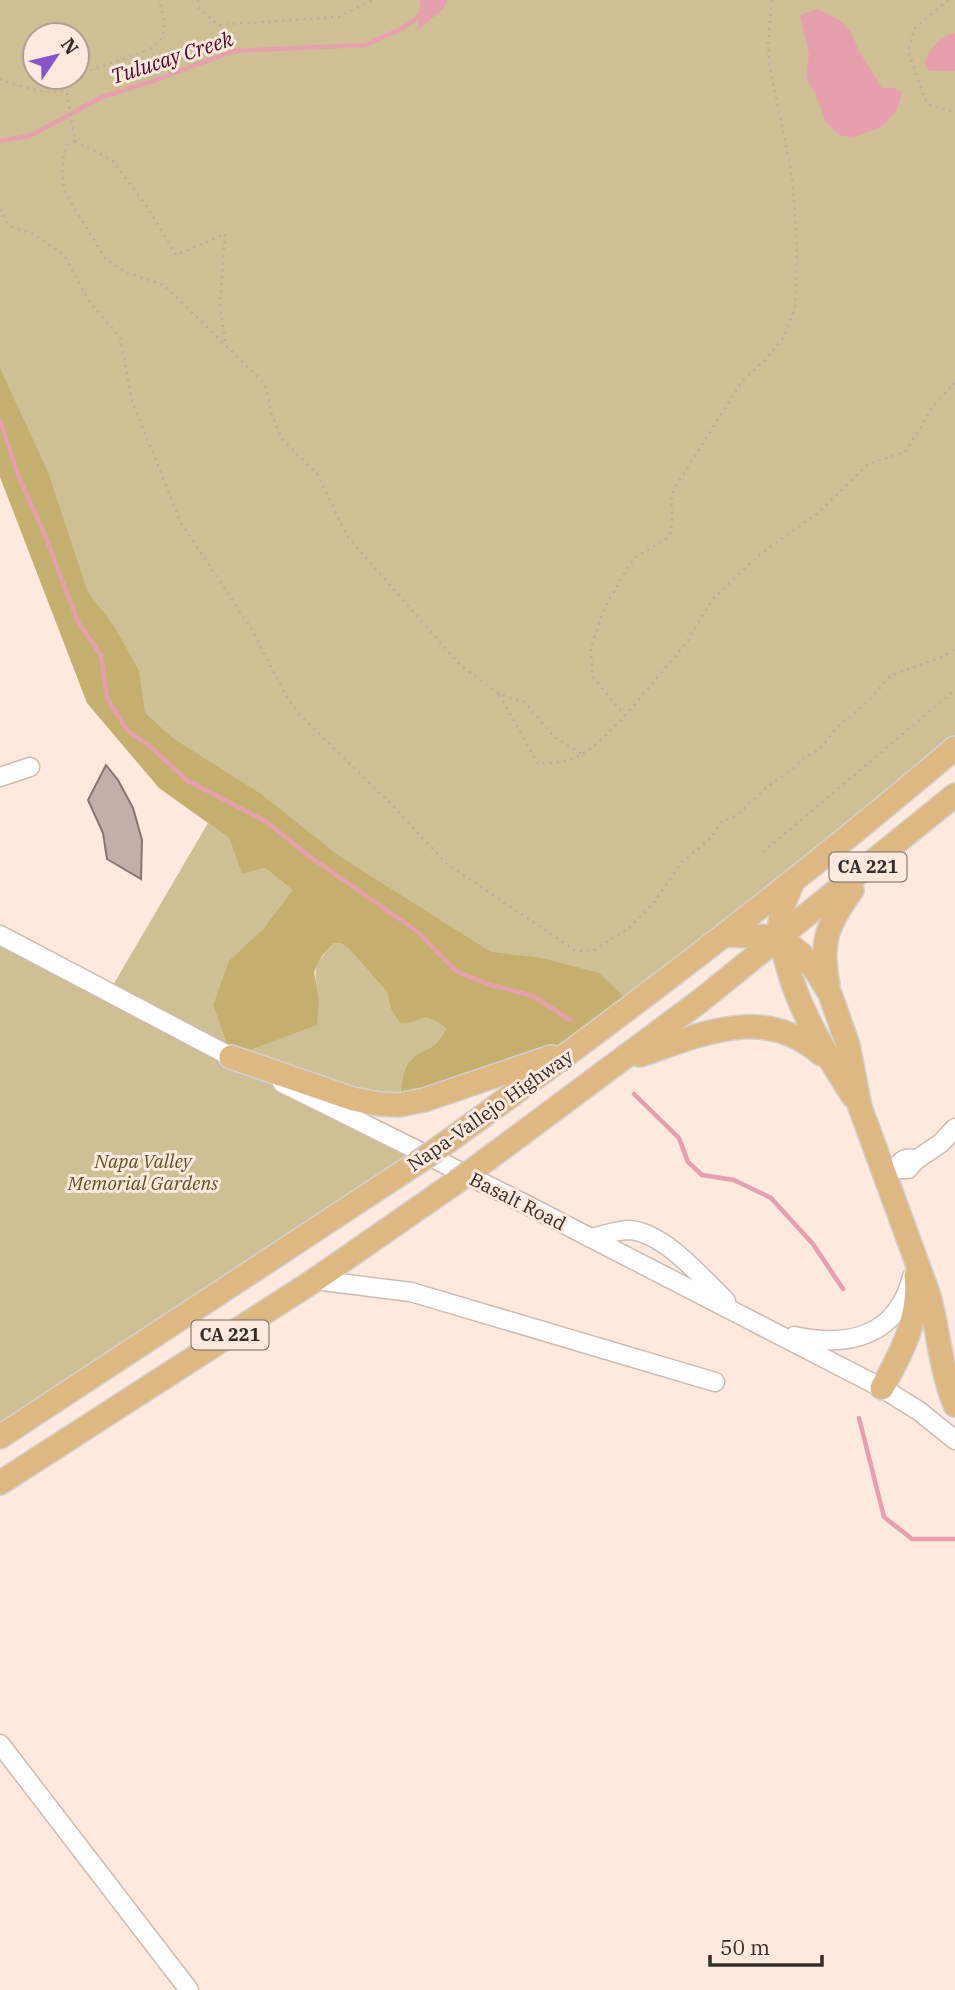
<svg xmlns="http://www.w3.org/2000/svg" width="955" height="1990" viewBox="0 0 955 1990" font-family="'IBM Plex Serif',serif">
<style>
.green{fill:#cec094;fill-rule:evenodd}
.forest{fill:#c4af6f}
.water{fill:#e69fad}
.lines{fill:none;stroke-linecap:round;stroke-linejoin:round}
.stream{stroke:#e69fad;stroke-width:4.5}
.building{fill:#c4aeaa;stroke:#887471;stroke-width:2}
.minor-casing{stroke:#cfbbb1;stroke-width:21}
.major-casing{stroke:#d3d1d0;stroke-width:26}
.path{stroke:#bbaca3;stroke-width:2.5;stroke-dasharray:2 5;stroke-linecap:butt}
.minor{stroke:#fff;stroke-width:18}
.major{stroke:#deb883;stroke-width:23}
.major-bridge-casing{stroke:#d3d1d0;stroke-width:26;stroke-linecap:butt}
.major-bridge{stroke:#deb883;stroke-width:23}
.labels{text-anchor:middle;stroke-width:6;stroke-linejoin:round;paint-order:stroke}
.shield{fill:#fde9de;stroke:#716660;stroke-width:2}
.shield-label{font-size:18px;font-weight:bold;fill:#352e2a}
.street-label{font-size:19px;fill:#352e2a;stroke:#fde9de}
.park-label{font-size:19px;font-style:italic;fill:#625322;stroke:#fde9de}
.water-label{font-size:21px;font-style:italic;fill:#5b0627;stroke:#fde9de}
</style>
<rect width="100%" height="100%" fill="#fde9de"/>
<g class="green">
<path d="M0 0H955V748L725 935 631 991 578 1048 153 749 0 420ZM35 35H77V77H35Z"/>
<path d="M208 823 229 838 242 873 265 868 292 890 263 929 230 961 213 1005 231 1057 319 999C313 969 313 966 334 943H340L349 949 387 992 390 1007 428 1016 446 1028C435 1053 423 1046 410 1061 401 1071 401 1092 399 1105L238 1059 425 1155 0 1437V935L109 992Z"/>
</g>
<path class="forest" d="M0 368 48 472 88 593 113 624 139 671 145 713 174 739 261 794 339 856 491 952 542 958 599 973 633 1006 578 1048 399 1105C401 1092 401 1071 410 1061 423 1046 435 1053 446 1028 417 1008 428 1023 400 1023L390 1007 387 992 349 949 340 943H334L322 956 314 972 319 999 317 1025 231 1057 213 1005 229 961 263 929 292 890 265 868 242 874 229 838 159 788 87 703 0 477Z"/>
<g class="water">
<polygon points="420,0 447,0 444,8 418,30"/>
<polygon points="818,9 841,21 851,32 859,51 882,88 895,88 902,92 897,110 883,126 852,138 839,135 826,123 816,95 806,77 809,55 800,15"/>
<path d="M950 34H955V71H929L925 62C930 48 937 41 950 34Z"/>
</g>
<g class="lines">
<g class="stream">
<polyline points="0,141 30,136 102,97 150,82 234,51 365,45 403,28 422,14"/>
<polyline points="0,420 18,475 45,535 78,622 101,655 107,698 127,730 153,749 188,781 267,822 309,856 418,932 456,971 487,984 533,996 570,1020"/>
<polyline points="634,1094 679,1138 688,1162 702,1175 734,1180 771,1198 813,1244 843,1289"/>
<polyline points="859,1418 884,1517 912,1539 955,1539"/>
</g>
</g>
<polygon class="building" points="106,765 118,780 133,808 142,840 141,879 107,859 103,833 88,800"/>
<g class="lines">
<g class="minor-casing">
<g id="minor">
<polyline points="0,777 30,767"/>
<polyline points="0,935 241,1062"/>
<polyline points="282,1083 525,1204 882,1388 919,1411 955,1440"/>
<polyline points="916,1160 941,1143 955,1128"/>
<path d="M885 1174 897 1169H908L916 1160C907 1156 900 1160 897 1169"/>
<path d="M591 1238C602 1236 617 1230 629 1230 664 1232 702 1278 726 1301"/>
<polyline points="315,1280 411,1292 715,1382"/>
<path d="M794 1336C849 1348 897 1336 912 1277"/>
<polyline points="0,1744 189,1990"/>
</g>
</g>
<g class="major-casing">
<g id="major">
<path d="M793 881C788 894 781 907 780 922 779 935 782 947 786 960 798 1010 825 1052 853 1096"/>
<path d="M725 935 780 937 801 954 816 971 830 994 848 1045 860 1107 928 1293C939 1330 940 1369 955 1405"/>
<path d="M828 984C819 943 828 923 852 890"/>
<path d="M640 1055C703 1034 764 1004 821 1054"/>
<polyline points="231,1057 353,1099 379,1104 399,1105 424,1100 551,1057"/>
<path d="M436 1150C614 1022 788 890 955 748"/>
<polyline points="477,1167 700,1001 955,795"/>
<path d="M882 1388C901 1354 921 1316 916 1276"/>
<polyline points="0,1437 417,1163"/>
<polyline points="0,1483 315,1280 456,1182"/>
</g>
</g>
<g class="path">
<polyline points="198,0 199,8 218,25 338,17 373,0"/>
<polyline points="948,0 914,29 908,51 927,104 955,112"/>
<path d="M77 75 148 50C172 36 164 23 159 0"/>
<path d="M0 79C13 84 50 97 62 90 67 87 71 81 74 77"/>
<polyline points="66,86 75,141 69,143 65,148 62,169 64,191 105,258 125,272 164,285 265,384 272,415 282,439 318,475 347,536 460,665 499,694"/>
<polyline points="75,141 112,160 146,205 176,255 225,234 220,305 226,346"/>
<polyline points="0,209 7,222 14,228 32,233 64,255 91,304 120,337 132,401 181,523 251,628 286,696 300,715 392,805 446,863 576,951 594,950 629,928 653,904 682,862 711,838 721,822 737,815 767,787 790,771 804,758 819,750 837,727 868,702 890,676 942,657 955,649"/>
<polyline points="625,716 687,642 712,600 759,555 818,513 868,464 905,452 935,404 955,383"/>
<path d="M581 753 554 737 525 702 499 694 538 764C547 763 557 763 566 761 589 755 609 732 625 716L592 676 591 647 604 609 629 565 636 557 669 537C676 520 667 504 675 488L742 381 764 361 784 337 795 308 797 247 794 198 791 170 770 69 768 43 772 0"/>
<polyline points="763,852 955,690"/>
</g>
<use href="#minor" class="minor"/>
<use href="#major" class="major"/>
<g class="major-bridge-casing">
<g id="major-bridge">
<polyline points="417,1163 436,1150"/>
<polyline points="456,1182 477,1167"/>
</g>
</g>
<use href="#major-bridge" class="major-bridge"/>
</g>
<g class="labels">
<g class="shield">
<rect x="829.5" y="852.5" width="77" height="29" rx="5"/>
<rect x="191.5" y="1320.5" width="77" height="29" rx="5"/>
</g>
<g class="shield-label">
<text x="868" y="873">CA 221</text>
<text x="230" y="1341">CA 221</text>
</g>
<g class="street-label">
<text transform="translate(490 1110) rotate(-35)" y="7">Napa-Vallejo Highway</text>
<text transform="translate(518 1201) rotate(27)" y="7">Basalt Road</text>
</g>
<g class="park-label">
<text x="143" y="1168">Napa Valley<tspan x="143" dy="22">Memorial Gardens</tspan></text>
</g>
<g class="water-label">
<text transform="translate(172 58) rotate(-18)" y="7">Tulucay Creek</text>
</g>
</g>
<g transform="translate(56 56) rotate(55)"><circle r="33" fill="#fde9de" stroke="#ad9e96" stroke-width="2"/>
<path d="M0-5L12 26L0 18L-12 26Z" fill="#8853cb"/>
<text y="-10" font-size="19" font-weight="bold" text-anchor="middle" fill="#352e2a">N</text>
</g>
<path d="M710 1955v10h112v-10" fill="none" stroke="#352e2a" stroke-width="3.5"/>
<text x="720" y="1955" font-size="21" fill="#352e2a" stroke="#fde9de" stroke-width="5" paint-order="stroke">50 m</text>
</svg>
